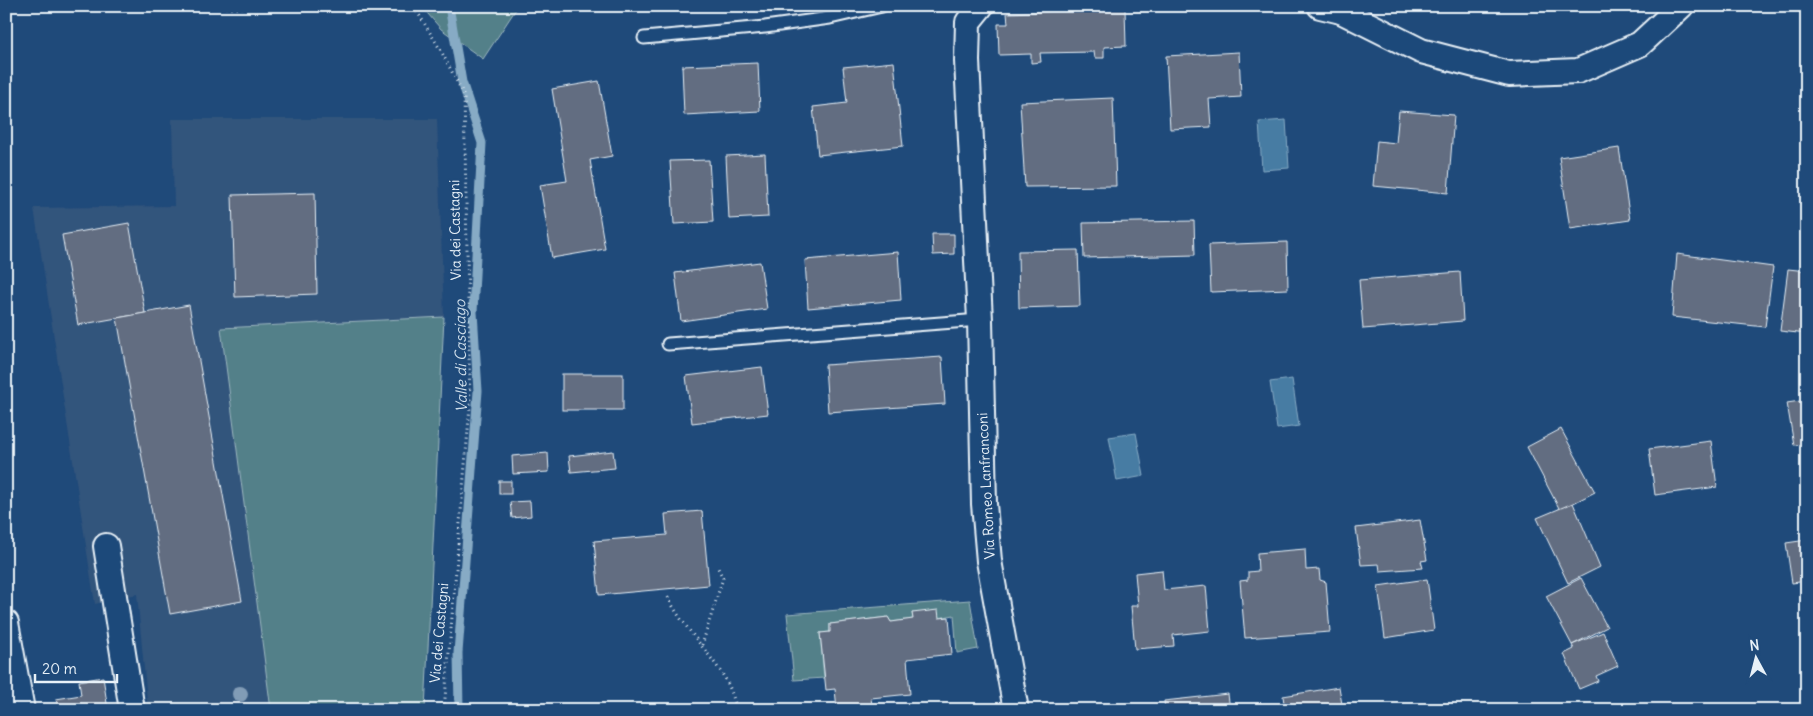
<svg xmlns="http://www.w3.org/2000/svg" width="1813" height="716" viewBox="0 0 1813 716" font-family="Delius,sans-serif">
<style>
.built{fill:#33547c}
.green{fill:#538089;stroke:#9eb8c0}
.water{fill:#467ca3;stroke:#87abc5}
.lines{fill:none;stroke-linecap:round;stroke-linejoin:round}
.stream{stroke:#87abc5;stroke-width:9}
.building{fill:#626d81;stroke:#e8f1f8}
.lane-casing{stroke:#e8f1f8;stroke-width:15}
.street-casing{stroke:#e8f1f8;stroke-width:28}
.path{stroke:#e8f1f8;stroke-width:3;stroke-dasharray:1 4;stroke-linecap:butt}
.lane{stroke:#1f4a7a;stroke-width:11}
.street{stroke:#1f4a7a;stroke-width:24}
.tree{fill:#819cb6}
.labels{text-anchor:middle;stroke-width:4.5;stroke-linejoin:round;paint-order:stroke}
.street-label{font-size:14px;fill:#e8f1f8;stroke:#1f4a7a}
.water-label{font-size:15px;font-style:italic;fill:#d0dfeb;stroke:#1f4a7a}
</style>
<rect width="100%" height="100%" fill="#1f4a7a"/>
<filter id="ink" filterUnits="userSpaceOnUse"><feTurbulence type="fractalNoise" baseFrequency=".02" numOctaves="2"/><feDisplacementMap in="SourceGraphic" scale="10" xChannelSelector="R" yChannelSelector="G"/><feConvolveMatrix kernelMatrix="1 2 1 2 8 2 1 2 1" color-interpolation-filters="sRGB"/></filter>
<g filter="url(#ink)">
<polygon class="built" points="172,119 437,119 444,317 221,328 271,710 148,710 137,594 95,604 34,208 174,206"/>
<g class="green">
<polygon points="421,6 518,6 483,59 441,29"/>
<polygon points="444,317 425,710 271,710 221,328"/>
<polygon points="970,600 978,649 957,653 954,615 939,618 912,613 913,619 891,622 888,617 830,624 830,632 820,633 824,678 794,680 787,614"/>
</g>
<g class="water">
<polygon points="1286,120 1289,168 1262,170 1259,122"/>
<polygon points="1292,379 1299,426 1277,429 1270,382"/>
<polygon points="1136,433 1144,476 1117,481 1109,437"/>
</g>
<g class="lines">
<polyline class="stream" points="449,6 462,82 482,143 473,312 478,391 458,653 459,710"/>
</g>
<g class="building">
<polygon points="1125,9 1126,46 1104,47 1104,58 1095,58 1094,52 1040,53 1041,62 1031,63 1031,54 999,55 998,24 1008,24 1007,13"/>
<polygon points="1239,52 1241,97 1209,99 1211,127 1170,129 1166,56"/>
<polygon points="894,62 903,146 818,155 813,107 847,103 843,67"/>
<polygon points="758,63 760,111 684,115 682,66"/>
<polygon points="599,81 612,156 590,160 605,249 552,258 540,185 567,181 552,89"/>
<polygon points="1113,98 1116,186 1025,187 1020,102"/>
<polygon points="1399,111 1454,115 1448,193 1373,186 1377,141 1396,143"/>
<polygon points="1619,148 1630,220 1570,229 1559,157"/>
<polygon points="765,154 768,217 729,219 726,156"/>
<polygon points="709,160 713,222 674,224 670,161"/>
<polygon points="315,193 317,294 235,297 232,195"/>
<polygon points="1194,221 1195,255 1084,258 1083,223"/>
<polygon points="129,223 145,313 78,325 62,235"/>
<polygon points="932,234 954,234 954,254 933,255"/>
<polygon points="1287,242 1288,289 1211,292 1209,245"/>
<polygon points="1078,250 1080,306 1019,308 1018,251"/>
<polygon points="898,252 901,300 808,308 805,260"/>
<polygon points="1677,254 1773,267 1765,327 1672,317"/>
<polygon points="760,262 767,309 681,321 675,273"/>
<polygon points="1788,269 1807,271 1807,334 1780,331"/>
<polygon points="1460,272 1463,321 1363,329 1359,280"/>
<polygon points="189,305 242,601 170,614 117,318"/>
<polygon points="942,357 945,404 828,412 825,365"/>
<polygon points="762,367 768,414 692,423 686,376"/>
<rect x="562" y="374" width="61" height="36"/>
<polygon points="1807,400 1807,444 1794,445 1787,403"/>
<polygon points="1561,429 1595,492 1560,510 1527,447"/>
<polygon points="1711,441 1717,487 1655,495 1649,449"/>
<polygon points="613,451 615,468 571,472 569,456"/>
<polygon points="548,453 549,472 513,474 512,456"/>
<rect x="499" y="481" width="12" height="13"/>
<polygon points="530,501 531,516 512,518 510,502"/>
<polygon points="1573,503 1600,567 1568,583 1537,518"/>
<polygon points="702,511 709,585 599,595 594,541 667,535 665,514"/>
<polygon points="1420,520 1427,560 1421,561 1423,568 1380,571 1379,564 1361,565 1356,528"/>
<polygon points="1807,540 1807,581 1792,583 1786,543"/>
<polygon points="1305,549 1306,570 1319,569 1320,580 1326,582 1330,632 1245,638 1240,581 1248,580 1248,572 1258,571 1257,553"/>
<polygon points="1162,570 1164,590 1206,586 1210,631 1173,635 1174,646 1135,649 1131,606 1138,606 1135,573"/>
<polygon points="1581,578 1607,627 1572,645 1546,596"/>
<polygon points="1427,579 1434,630 1385,638 1378,586"/>
<polygon points="938,610 939,618 949,617 952,654 907,659 910,694 871,698 872,705 837,709 835,689 826,690 820,633 830,632 830,624 888,617 891,622 913,619 912,613"/>
<polygon points="1603,632 1618,666 1596,676 1598,681 1579,689 1564,654 1574,649 1572,645"/>
<polygon points="103,677 108,710 58,710 56,699 81,695 79,681"/>
<polygon points="1339,687 1343,710 1285,710 1283,696"/>
<polygon points="1228,694 1230,710 1165,710 1164,701"/>
<polygon points="1126,707 1126,710 1070,710 1070,708"/>
</g>
<g class="lines">
<g class="lane-casing">
<g id="lane">
<polyline points="644,38 765,27 830,18 882,6"/>
<polyline points="668,344 980,320"/>
</g>
</g>
<g class="street-casing">
<g id="street">
<polyline points="981,6 968,22 967,61 980,320 984,504 989,561 1016,710"/>
<polyline points="1320,6 1341,11 1343,6"/>
<polyline points="1341,11 1421,51 1509,74 1578,71 1640,44 1681,6"/>
<polyline points="106,546 132,710"/>
<polyline points="6,623 22,710"/>
</g>
</g>
<g class="path">
<polyline points="222,6 234,9 249,6"/>
<polyline points="408,6 418,13 440,49 464,95 470,406 444,710"/>
<path d="M668 597C683 628 709 651 726 680 731 689 734 700 737 710"/>
<polyline points="702,645 723,578 717,566"/>
</g>
<use href="#lane" class="lane"/>
<use href="#street" class="street"/>
</g>
<circle class="tree" cx="240" cy="694" r="8"/>
</g>
<g class="labels">
<g class="street-label">
<text transform="translate(455 230) rotate(-91)" y="5">Via dei Castagni</text>
<text transform="translate(986 486) rotate(-93)" y="5">Via Romeo Lanfranconi</text>
<text transform="translate(439 633) rotate(-85)" y="5">Via dei Castagni</text>
</g>
<g class="water-label">
<text transform="translate(461 356) rotate(-91)" y="5">Valle di Casciago</text>
</g>
</g>
<rect width="1813" height="716" fill="none" stroke="#1f4a7a" stroke-width="25"/>
<rect x="12" y="12" width="1788" height="691" fill="none" stroke="#e8f1f8" stroke-width="2" filter="url(#ink)"/>
<g transform="translate(1756 658) rotate(353)" stroke="#1f4a7a" stroke-width="4" paint-order="stroke">
<path d="M0-4L9 19L0 12L-9 19Z" fill="#e8f1f8"/>
<text y="-8" font-size="14" font-weight="bold" text-anchor="middle" fill="#e8f1f8">N</text>
</g>
<path d="M35 674v8h82v-8" fill="none" stroke="#e8f1f8" stroke-width="2.5"/>
<text x="42" y="674" font-size="15" fill="#e8f1f8" stroke="#1f4a7a" stroke-width="4" paint-order="stroke">20 m</text>
</svg>
